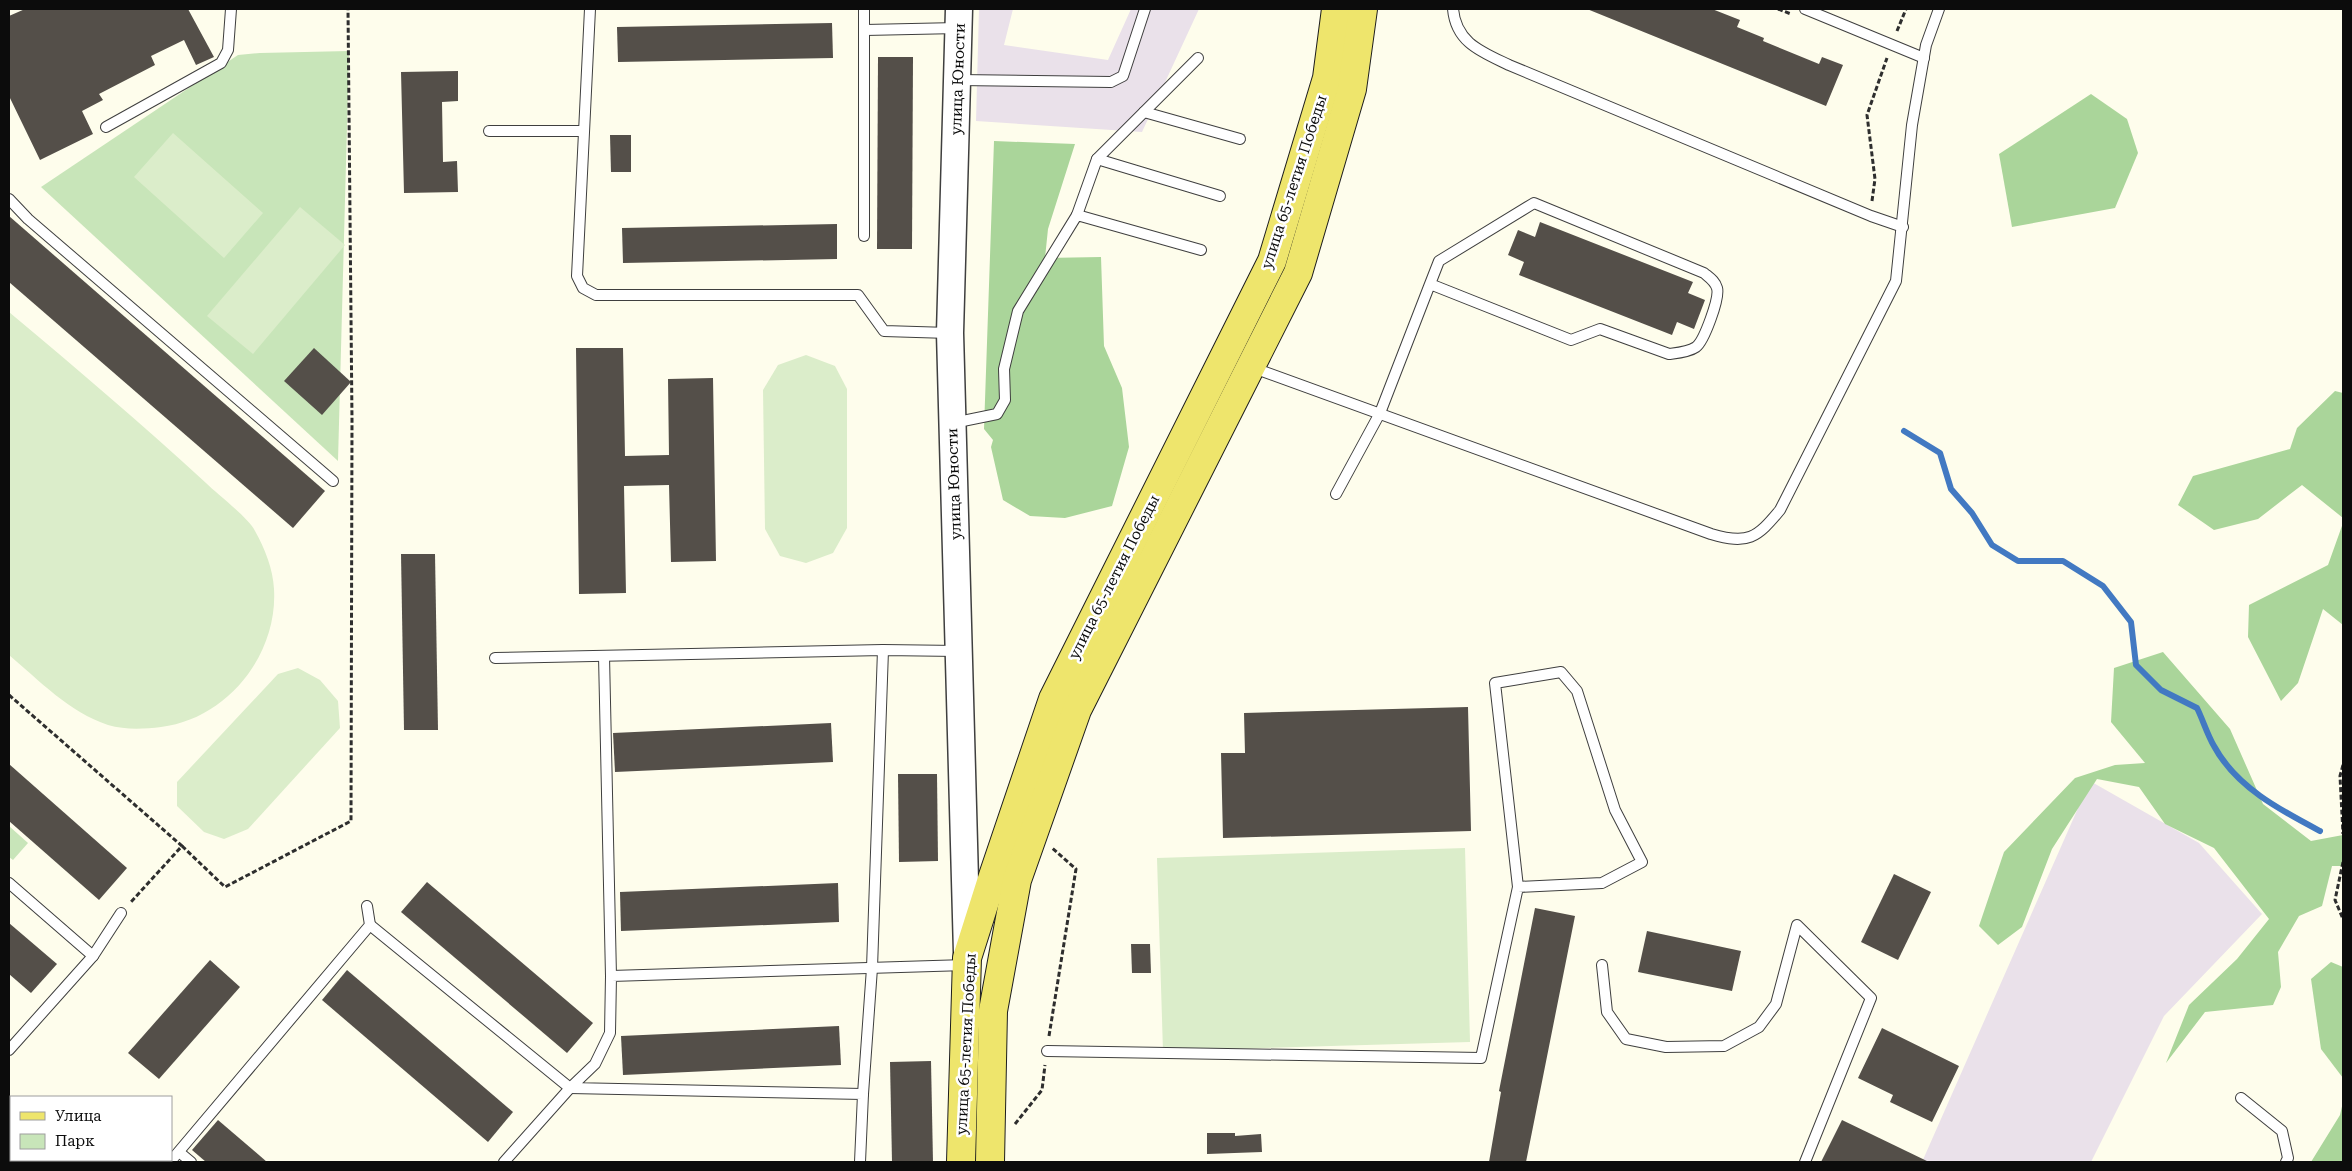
<svg xmlns="http://www.w3.org/2000/svg" width="2352" height="1171" viewBox="0 0 2352 1171" font-family="'Roboto Serif',serif">
<style>
.industrial{fill:#eae1ea}
.green{fill:#c8e5b9}
.forest{fill:#aad59a}
.pitch{fill:#dbedca}
.lines{fill:none;stroke-linecap:round;stroke-linejoin:round}
.stream{stroke:#4279c2;stroke-width:6}
.building{fill:#544f49}
.service-casing{stroke:#3f3f3f;stroke-width:12}
.tertiary-casing{stroke:#3f3f3f;stroke-width:29}
.primary-casing{stroke:#1d1d1d;stroke-width:30}
.path{stroke:#2e2e2e;stroke-width:3;stroke-dasharray:5 2.5;stroke-linecap:butt}
.service{stroke:#fff;stroke-width:10}
.tertiary{stroke:#fff;stroke-width:26}
.primary{stroke:#eee56c;stroke-width:28}
.labels{text-anchor:middle;stroke-width:5;stroke-linejoin:round;paint-order:stroke}
.street-label{font-size:15px;fill:#0c0c0c;stroke:#fff}
</style>
<rect width="100%" height="100%" fill="#fefdec"/>
<g class="industrial">
<polygon points="979,9 1013,9 1004,45 1108,60 1131,9 1199,9 1142,132 976,121"/>
<polygon points="2090,781 2199,843 2262,914 2164,1016 2091,1162 1922,1162"/>
</g>
<g class="green">
<polygon points="349,51 338,461 41,187 238,55 260,53"/>
<polygon points="9,826 28,843 13,860 9,857"/>
</g>
<g class="forest">
<polygon points="2091,94 2127,119 2138,153 2115,208 2012,227 1999,154"/>
<polygon points="994,141 1075,144 1048,229 1045,258 1101,257 1104,346 1122,388 1129,447 1112,506 1065,518 1030,516 1003,500 991,447 993,440 984,429"/>
<polygon points="2335,391 2343,393 2343,518 2302,485 2258,519 2214,530 2178,505 2193,476 2290,449 2297,428"/>
<polygon points="2343,523 2343,625 2323,609 2298,683 2281,701 2248,637 2249,605 2328,565"/>
<polygon points="2163,652 2230,729 2263,804 2311,841 2343,835 2343,866 2332,866 2322,906 2299,916 2278,952 2281,987 2273,1005 2205,1012 2166,1063 2189,1005 2237,959 2269,919 2214,848 2165,824 2139,787 2097,779 2052,849 2022,927 1998,945 1979,926 2004,852 2075,778 2115,765 2145,763 2111,722 2114,668"/>
<polygon points="2331,962 2343,967 2343,1078 2321,1049 2311,979"/>
<polygon points="2343,1102 2343,1162 2311,1162 2340,1115"/>
</g>
<g class="pitch">
<polygon points="173,133 263,213 224,258 134,177"/>
<polygon points="300,207 345,245 253,354 207,316"/>
<path d="M9 312C76 368 142 424 206 483 217 494 249 518 255 531 265 549 273 569 274 589 278 655 227 719 161 727 144 729 125 730 108 725 69 712 40 681 9 655Z"/>
<polygon points="806,355 835,366 847,389 847,528 833,553 806,563 780,556 765,529 763,390 778,365"/>
<polygon points="298,668 320,680 338,701 340,728 248,829 224,839 204,832 177,806 177,782 278,674"/>
<polygon points="1465,848 1470,1042 1163,1051 1157,858"/>
</g>
<g class="lines">
<path class="stream" d="M1904 431 1940 453 1951 489 1972 513 1992 545 2018 561H2063L2103 586 2131 622 2136 665 2161 690 2197 708C2203 720 2207 734 2214 746 2236 787 2280 810 2320 831"/>
</g>
<g class="building">
<polygon points="25,9 188,9 214,57 196,65 184,40 151,56 155,65 99,94 103,100 82,111 93,134 40,160 9,96 9,16"/>
<polygon points="1587,9 1712,9 1740,20 1737,27 1764,38 1763,41 1819,64 1822,57 1843,65 1826,106"/>
<polygon points="832,23 833,58 618,62 617,27"/>
<polygon points="878,57 913,57 912,249 877,249"/>
<polygon points="458,71 458,101 442,102 443,162 457,161 458,192 404,193 401,72"/>
<polygon points="610,135 631,135 631,172 611,172"/>
<polygon points="9,216 325,491 293,528 9,282"/>
<polygon points="1540,222 1693,282 1688,293 1705,300 1694,329 1677,322 1672,335 1519,275 1524,262 1508,255 1518,230 1535,237"/>
<polygon points="837,224 837,259 623,263 622,228"/>
<polygon points="314,348 351,382 322,415 284,381"/>
<polygon points="576,348 623,348 625,456 669,455 668,379 713,378 716,561 671,562 669,485 624,486 626,593 579,594"/>
<polygon points="401,554 435,554 438,730 404,730"/>
<polygon points="1468,707 1471,831 1223,838 1221,753 1245,753 1244,713"/>
<polygon points="831,723 833,762 615,772 613,733"/>
<polygon points="9,764 127,868 99,900 9,821"/>
<polygon points="898,774 937,774 938,861 899,862"/>
<polygon points="1894,874 1931,892 1898,960 1861,942"/>
<polygon points="427,882 593,1023 567,1053 401,912"/>
<polygon points="838,883 839,922 621,931 620,892"/>
<polygon points="1535,908 1575,916 1526,1162 1489,1162 1501,1092 1499,1091"/>
<polygon points="9,923 57,964 31,993 9,974"/>
<polygon points="1647,931 1741,951 1732,991 1638,972"/>
<polygon points="1131,944 1150,944 1151,973 1132,973"/>
<polygon points="210,960 240,987 159,1079 128,1053"/>
<polygon points="347,970 513,1112 488,1142 322,1000"/>
<polygon points="839,1026 841,1065 623,1075 621,1036"/>
<polygon points="1882,1028 1959,1066 1932,1122 1890,1102 1893,1095 1858,1078"/>
<polygon points="931,1061 933,1162 892,1162 890,1062"/>
<polygon points="218,1120 267,1162 206,1162 192,1150"/>
<polygon points="1842,1120 1929,1162 1821,1162"/>
<polygon points="1207,1133 1235,1133 1235,1136 1261,1134 1262,1152 1207,1154"/>
</g>
<g class="lines">
<g class="service-casing">
<g id="service">
<polyline points="590,9 577,276 583,288 596,295 858,295 884,331 949,333"/>
<polyline points="864,9 864,236"/>
<path d="M1453 9C1456 43 1482 52 1509 65L1871 216 1903 227"/>
<polyline points="1805,9 1924,58"/>
<polyline points="865,30 958,28"/>
<polyline points="958,80 1111,82 1123,76 1145,9"/>
<polyline points="1144,112 1240,139"/>
<polyline points="106,127 221,63 228,50 231,9"/>
<polyline points="489,131 583,131"/>
<polyline points="1097,159 1198,58"/>
<polyline points="9,199 28,219 333,481"/>
<polyline points="1077,215 1097,159 1220,196"/>
<path d="M1251 367 1711 534C1748 545 1757 538 1780 510L1896 281 1912 125 1926 45 1939 9"/>
<polyline points="953,423 997,414 1005,400 1004,369 1018,311 1077,215 1201,250"/>
<path d="M1336 494 1380 413 1430 284 1571 340 1600 329 1669 354C1677 353 1689 352 1696 347 1704 341 1720 298 1717 288 1715 281 1710 278 1704 273L1534 203 1439 261 1430 284"/>
<polyline points="604,656 611,976"/>
<polyline points="495,658 883,650 958,651"/>
<polyline points="9,883 93,956"/>
<polyline points="370,925 570,1088 504,1162"/>
<polyline points="1602,965 1607,1012 1626,1039 1666,1047 1724,1046 1759,1027 1776,1004 1797,925 1871,998 1805,1162"/>
<polyline points="9,1050 93,956 121,913"/>
<polyline points="1047,1051 1481,1058 1518,887 1602,883 1642,862 1615,810 1577,691 1561,672 1495,683 1518,887"/>
<polyline points="863,1094 872,968 883,650"/>
<polyline points="2241,1098 2282,1131 2288,1158 2286,1162"/>
<polyline points="179,1152 191,1162"/>
<polyline points="170,1162 370,925 367,906"/>
<polyline points="860,1162 863,1094 570,1088 595,1064 610,1033 611,976 966,965"/>
</g>
</g>
<g class="tertiary-casing">
<polyline id="tertiary" points="959,9 950,333 967,953"/>
</g>
<g class="primary-casing">
<g id="primary">
<polyline points="961,1162 967,958 993,876 1053,699 1272,261 1327,78 1336,9"/>
<polyline points="990,1162 993,1011 1017,880 1077,710 1298,273 1352,89 1363,9"/>
</g>
</g>
<g class="path">
<polyline points="1778,9 1791,14"/>
<polyline points="1897,31 1906,9"/>
<polyline points="1872,201 1875,179 1867,115 1887,58"/>
<polyline points="9,695 182,846 130,903"/>
<polyline points="2343,765 2340,776 2343,834"/>
<polyline points="182,846 225,887 351,821 352,420 348,9"/>
<polyline points="2343,862 2335,900 2343,919"/>
<polyline points="1049,1036 1076,869 1052,848"/>
<polyline points="1015,1124 1042,1090 1045,1065"/>
</g>
<use href="#service" class="service"/>
<use href="#tertiary" class="tertiary"/>
<use href="#primary" class="primary"/>
</g>
<g class="labels">
<g class="street-label">
<text transform="translate(958 79) rotate(-88)" y="5">улица Юности</text>
<text transform="translate(1294 182) rotate(-72)" y="5">улица 65-летия Победы</text>
<text transform="translate(954 484) rotate(-92)" y="5">улица Юности</text>
<text transform="translate(1114 577) rotate(-63)" y="5">улица 65-летия Победы</text>
<text transform="translate(966 1044) rotate(-87)" y="5">улица 65-летия Победы</text>
</g>
</g>
<rect width="2352" height="1171" fill="none" stroke="#0c0c0c" stroke-width="20"/>
<rect x="10" y="1096" width="162" height="65" fill="#ffffff" stroke="#9e9e9e"/>
<rect x="20" y="1112" width="25" height="8" fill="#eee56c" stroke="#9e9e9e"/>
<text x="55" y="1121" font-size="15" fill="#0c0c0c">Улица</text>
<rect x="20" y="1134" width="25" height="15" fill="#c8e5b9" stroke="#9e9e9e"/>
<text x="55" y="1146" font-size="15" fill="#0c0c0c">Парк</text>
</svg>
